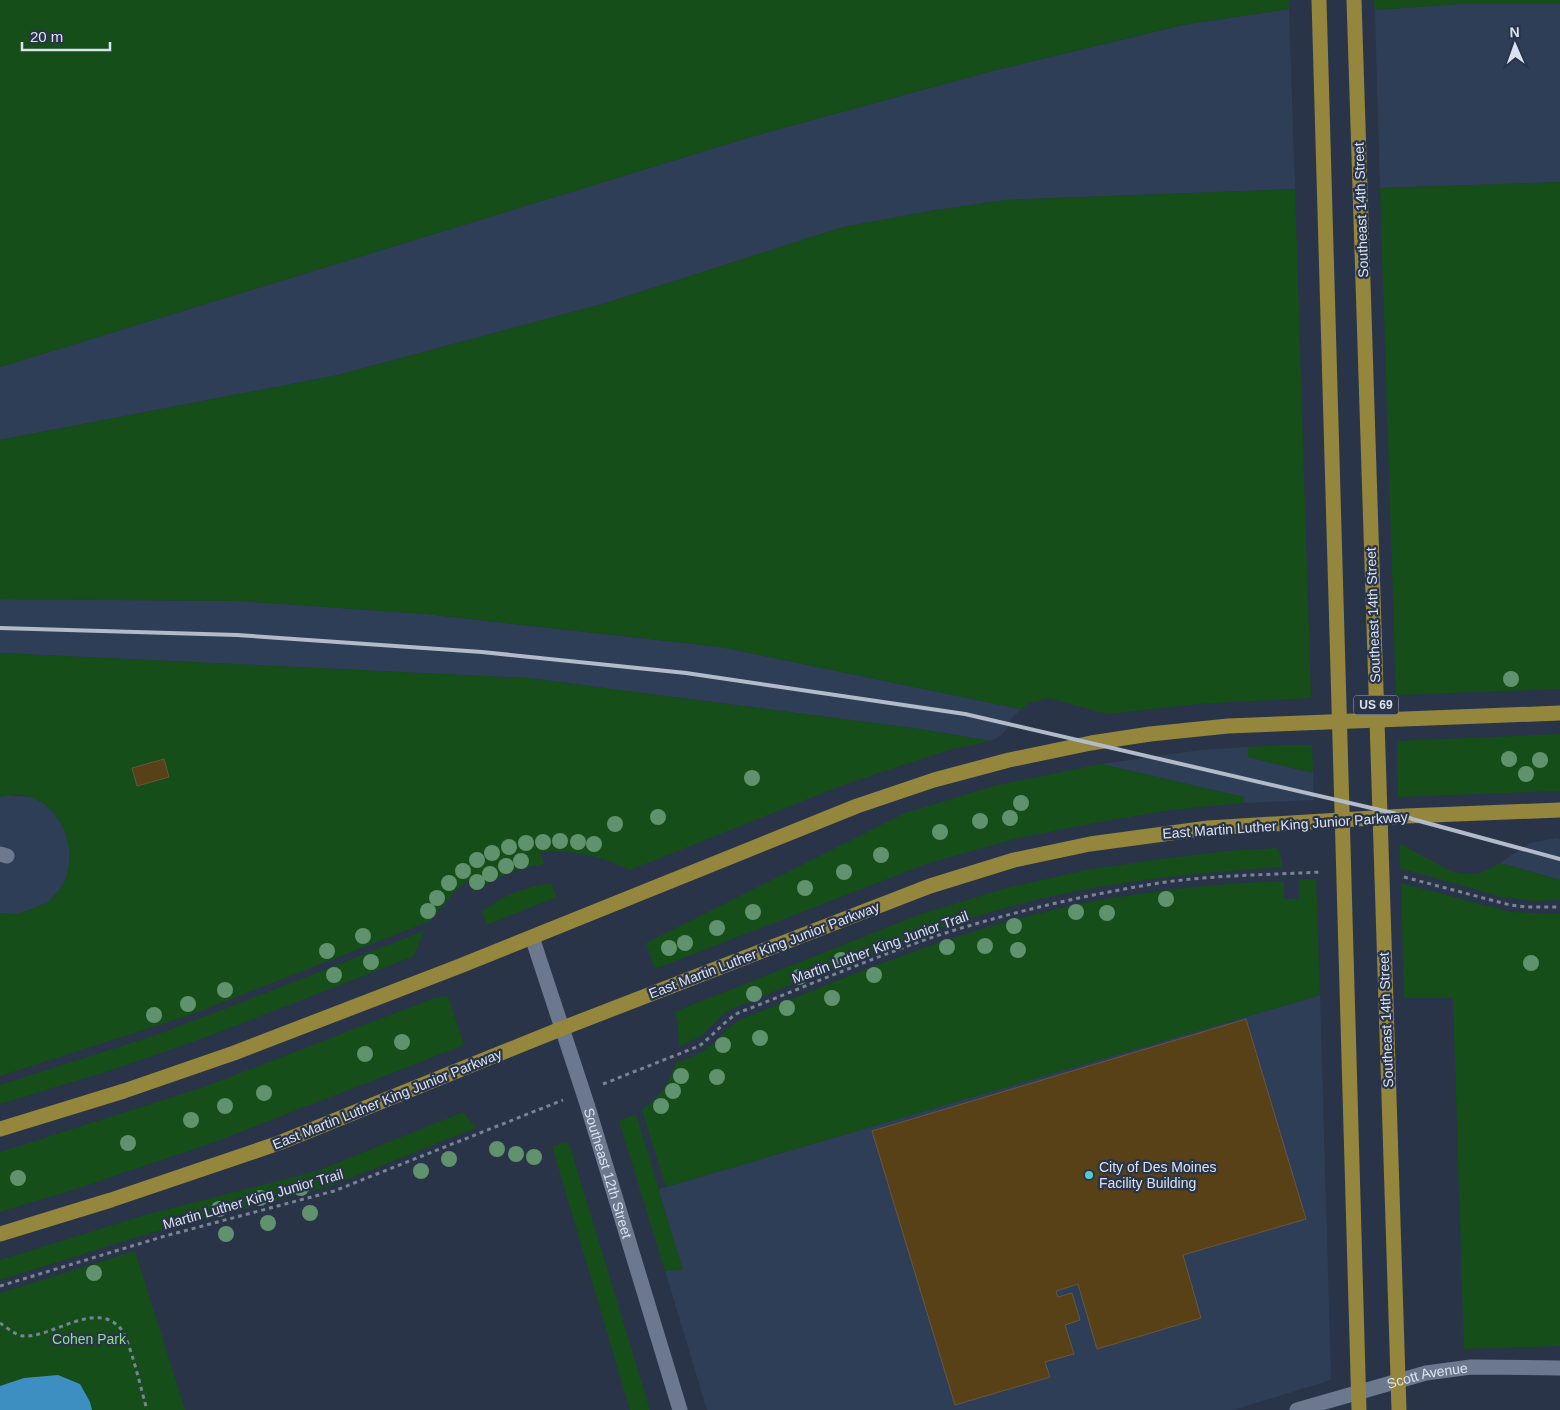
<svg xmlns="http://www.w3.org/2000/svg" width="1560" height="1410" viewBox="0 0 1560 1410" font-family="Arial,sans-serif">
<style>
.built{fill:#2f3e57}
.green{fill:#154e18}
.water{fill:#3d8ec1}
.building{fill:#584017;stroke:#655741}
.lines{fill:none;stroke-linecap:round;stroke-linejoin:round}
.path{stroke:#7a8394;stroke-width:3;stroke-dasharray:4 4;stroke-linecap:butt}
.minor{stroke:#6b788e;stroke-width:15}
.tertiary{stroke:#6b788e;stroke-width:15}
.primary{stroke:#94863d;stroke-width:15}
.rail{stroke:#b3bbca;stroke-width:4}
.tree{fill:#60926d}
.poi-dot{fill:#52cdcc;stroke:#293448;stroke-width:2}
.labels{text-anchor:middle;stroke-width:4.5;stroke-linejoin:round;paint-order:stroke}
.shield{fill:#293448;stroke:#a6aebd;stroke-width:1}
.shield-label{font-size:12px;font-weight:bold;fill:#dbe2ef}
.street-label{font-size:14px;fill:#dbe2ef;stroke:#293448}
.poi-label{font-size:14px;fill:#dbe2ef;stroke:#293448;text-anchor:start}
.park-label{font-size:14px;fill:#8ddf8c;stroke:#293448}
</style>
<rect width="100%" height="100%" fill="#293448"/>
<g class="built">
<polygon points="1461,4 1560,4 1560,182 1380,188 1375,10"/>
<polygon points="1289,9 1295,189 1006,200 930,211 843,227 606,303 338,375 0,440 0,367 754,136 992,71 1183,25"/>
<polygon points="0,599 239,601 426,614 721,647 1021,709 1011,719 1007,729 1000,736 991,741 920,729 528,678 0,653"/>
<polygon points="1248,747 1248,757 1313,773 1314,800 1244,803 1243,797 1101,764 1201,750"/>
<polygon points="7,795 32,797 50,807 64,828 70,849 69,871 61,888 47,903 16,915 0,913 0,797"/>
<polygon points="1557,838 1560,839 1560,880 1500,863 1530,843"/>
<polygon points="1320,995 1331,1380 1233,1410 707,1410 642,1194"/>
</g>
<g class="green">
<polygon points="0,0 1289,0 1289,9 1182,25 992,71 754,136 0,367"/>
<polygon points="1374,0 1560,0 1560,4 1461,4 1375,10"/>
<polygon points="1560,182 1560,689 1396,695 1380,188"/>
<polygon points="1295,189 1311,698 1198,704 1107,714 1049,698 1029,703 1021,709 721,647 426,614 239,601 0,599 0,440 338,375 606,303 843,227 930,211 1006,200"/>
<path d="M0 653 528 678 920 729 991 741 952 749 843 785 630 870C597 854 576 851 540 851L544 864C518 868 495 877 474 892L468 880 457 889 430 921 190 1015 0 1076V913C16 915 19 914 34 908 38 906 44 905 48 902 95 866 59 779 0 797Z"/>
<polygon points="1560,734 1560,791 1398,797 1397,741"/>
<polygon points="1282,745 1312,745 1313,773 1248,757 1248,747"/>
<polygon points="1101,764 1244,797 1244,803 1171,810 1083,825 1014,839 926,864 655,969 646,943 905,813 997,785"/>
<path d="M1400 844 1451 871C1473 877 1481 874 1500 863L1560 880V900L1534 901 1502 897 1400 868Z"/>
<path d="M1277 848 1282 859V867C1207 872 1132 879 1057 895 946 920 841 964 736 1007L724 1013 701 1036 679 1047 678 1022 674 1012 918 915 1003 889 1086 870 1154 860 1227 851Z"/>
<path d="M1299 879H1316L1320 995 666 1187 642 1110C659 1097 670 1083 676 1063 688 1058 701 1053 712 1045 724 1035 726 1027 742 1019 831 983 919 946 1012 920 1101 896 1192 884 1284 881V899H1299Z"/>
<path d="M551 883 557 897 487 925 482 912C503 895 525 887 551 883Z"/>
<polygon points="1401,883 1511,912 1560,914 1560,1346 1464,1349 1453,998 1404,998"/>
<polygon points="424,931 414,956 212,1035 115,1069 0,1104 0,1085 153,1036 235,1005"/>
<polygon points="448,996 464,1045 212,1143 82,1187 0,1212 0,1152 204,1087 434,998"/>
<polygon points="463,1112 476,1128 331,1186 157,1231 0,1280 0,1260 145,1215 317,1171"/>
<polygon points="636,1114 683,1270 665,1271 619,1121"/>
<polygon points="567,1142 571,1150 650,1410 630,1410 552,1146"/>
<polygon points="135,1251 185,1410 0,1410 0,1293"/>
</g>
<polygon class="water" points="58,1375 80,1384 90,1402 92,1410 0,1410 0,1386 24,1378"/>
<g class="building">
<polygon points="164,759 169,777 137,786 132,768"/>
<polygon points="1246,1019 1306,1219 1183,1255 1201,1318 1097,1349 1078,1284 1056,1291 1058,1297 1072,1293 1080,1320 1065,1325 1074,1354 1045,1362 1050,1377 955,1405 872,1131"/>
</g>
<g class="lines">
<g class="path">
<polyline points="1404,877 1510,905 1526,907 1560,907"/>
<path d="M603 1084 699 1046C713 1036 723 1022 738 1013 805 987 871 958 939 935 1011 912 1085 895 1159 883 1212 875 1267 875 1321 872"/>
<polyline points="0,1286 165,1236 334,1191 563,1100"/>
<path d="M0 1323C6 1327 15 1335 23 1336 53 1338 96 1299 121 1329 130 1340 142 1393 147 1410"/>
</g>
<g class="minor">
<polyline points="0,854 7,856"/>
<path id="s1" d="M1297 1410 1426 1373 1471 1367 1560 1368"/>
</g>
<path class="tertiary" id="s2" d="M532 937 587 1104 680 1410"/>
<g class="primary">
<polyline points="1319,0 1359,1410"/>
<polyline points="1354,0 1399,1410"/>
<polyline points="0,1129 124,1091 234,1053 460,966 857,806 934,780 1009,760 1091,743 1150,734 1228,726 1560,713"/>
<polyline points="0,1234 111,1200 279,1143 563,1028 930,886 1014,860 1090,844 1208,828 1406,816 1560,810"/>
</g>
<polyline class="rail" points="0,628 237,635 482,652 686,673 965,714 1406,816 1412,819 1560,859"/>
</g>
<g class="tree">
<circle cx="1511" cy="679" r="8"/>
<circle cx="1509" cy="759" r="8"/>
<circle cx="1540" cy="760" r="8"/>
<circle cx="1526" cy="774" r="8"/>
<circle cx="752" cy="778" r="8"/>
<circle cx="1021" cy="803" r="8"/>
<circle cx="658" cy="817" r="8"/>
<circle cx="1010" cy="818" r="8"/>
<circle cx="980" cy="821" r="8"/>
<circle cx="615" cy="824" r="8"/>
<circle cx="940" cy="832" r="8"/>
<circle cx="560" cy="841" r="8"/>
<circle cx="543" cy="842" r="8"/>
<circle cx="578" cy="842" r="8"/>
<circle cx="526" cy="843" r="8"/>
<circle cx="594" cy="844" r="8"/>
<circle cx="509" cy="847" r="8"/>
<circle cx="492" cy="853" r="8"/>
<circle cx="881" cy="855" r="8"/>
<circle cx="477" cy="860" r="8"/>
<circle cx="521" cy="861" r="8"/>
<circle cx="506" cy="866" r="8"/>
<circle cx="463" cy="871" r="8"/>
<circle cx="844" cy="872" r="8"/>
<circle cx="490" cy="874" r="8"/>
<circle cx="477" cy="882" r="8"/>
<circle cx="449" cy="883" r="8"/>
<circle cx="805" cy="888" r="8"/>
<circle cx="437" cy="898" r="8"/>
<circle cx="1166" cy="899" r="8"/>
<circle cx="428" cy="911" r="8"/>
<circle cx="753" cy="912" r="8"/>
<circle cx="1076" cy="912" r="8"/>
<circle cx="1107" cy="913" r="8"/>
<circle cx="1014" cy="926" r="8"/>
<circle cx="717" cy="928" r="8"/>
<circle cx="363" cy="936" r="8"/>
<circle cx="685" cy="943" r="8"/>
<circle cx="985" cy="946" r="8"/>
<circle cx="947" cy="947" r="8"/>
<circle cx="669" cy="948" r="8"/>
<circle cx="1018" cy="950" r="8"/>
<circle cx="327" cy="951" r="8"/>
<circle cx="841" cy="960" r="8"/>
<circle cx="371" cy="962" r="8"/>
<circle cx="1531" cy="963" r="8"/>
<circle cx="334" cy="975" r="8"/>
<circle cx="874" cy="975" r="8"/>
<circle cx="799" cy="977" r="8"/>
<circle cx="225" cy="990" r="8"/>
<circle cx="754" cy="994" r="8"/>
<circle cx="832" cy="998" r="8"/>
<circle cx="188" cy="1004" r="8"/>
<circle cx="787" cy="1008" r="8"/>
<circle cx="154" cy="1015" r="8"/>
<circle cx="760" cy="1038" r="8"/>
<circle cx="402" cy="1042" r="8"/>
<circle cx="723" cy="1045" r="8"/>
<circle cx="365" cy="1054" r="8"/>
<circle cx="681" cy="1076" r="8"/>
<circle cx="717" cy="1077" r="8"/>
<circle cx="673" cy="1091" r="8"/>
<circle cx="264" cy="1093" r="8"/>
<circle cx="225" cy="1106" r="8"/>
<circle cx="661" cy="1106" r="8"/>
<circle cx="191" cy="1120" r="8"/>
<circle cx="128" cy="1143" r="8"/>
<circle cx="497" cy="1149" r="8"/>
<circle cx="516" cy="1154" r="8"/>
<circle cx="534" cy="1157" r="8"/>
<circle cx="449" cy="1159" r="8"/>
<circle cx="421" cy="1171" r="8"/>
<circle cx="18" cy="1178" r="8"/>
<circle cx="301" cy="1188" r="8"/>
<circle cx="260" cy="1198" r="8"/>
<circle cx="219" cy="1209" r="8"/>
<circle cx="310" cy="1213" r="8"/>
<circle cx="268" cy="1223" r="8"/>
<circle cx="226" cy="1234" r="8"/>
<circle cx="94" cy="1273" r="8"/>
</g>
<circle class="poi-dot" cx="1089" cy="1175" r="5"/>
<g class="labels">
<rect class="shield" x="1353.5" y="695.5" width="45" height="19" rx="4"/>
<g class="shield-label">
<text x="1376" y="709">US 69</text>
</g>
<g class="street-label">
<text transform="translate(1361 210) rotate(-92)" y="5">Southeast 14th Street</text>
<text transform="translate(1373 615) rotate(-92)" y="5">Southeast 14th Street</text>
<text transform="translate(1285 825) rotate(-4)" y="5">East Martin Luther King Junior Parkway</text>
<text transform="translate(880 947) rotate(-20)" y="5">Martin Luther King Junior Trail</text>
<text transform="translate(764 950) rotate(-21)" y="5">East Martin Luther King Junior Parkway</text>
<text transform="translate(1386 1020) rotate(-92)" y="5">Southeast 14th Street</text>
<text transform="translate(387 1099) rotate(-22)" y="5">East Martin Luther King Junior Parkway</text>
<text dy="5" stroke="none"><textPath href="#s2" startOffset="248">Southeast 12th Street</textPath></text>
<text transform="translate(253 1199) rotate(-16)" y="5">Martin Luther King Junior Trail</text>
<text dy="5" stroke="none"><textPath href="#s1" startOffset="135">Scott Avenue</textPath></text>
</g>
<g class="poi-label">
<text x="1099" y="1172">City of Des Moines<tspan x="1099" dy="16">Facility Building</tspan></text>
</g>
<g class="park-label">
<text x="89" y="1344">Cohen Park</text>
</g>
</g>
<g transform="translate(1515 45) rotate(358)" stroke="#293448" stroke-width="4" paint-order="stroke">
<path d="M0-4L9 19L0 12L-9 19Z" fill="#dbe2ef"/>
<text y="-8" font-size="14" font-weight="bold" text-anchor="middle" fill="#dbe2ef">N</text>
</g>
<path d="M22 42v8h88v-8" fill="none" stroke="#dbe2ef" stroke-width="2.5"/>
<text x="30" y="42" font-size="15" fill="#dbe2ef" stroke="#293448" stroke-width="4" paint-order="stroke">20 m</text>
</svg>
